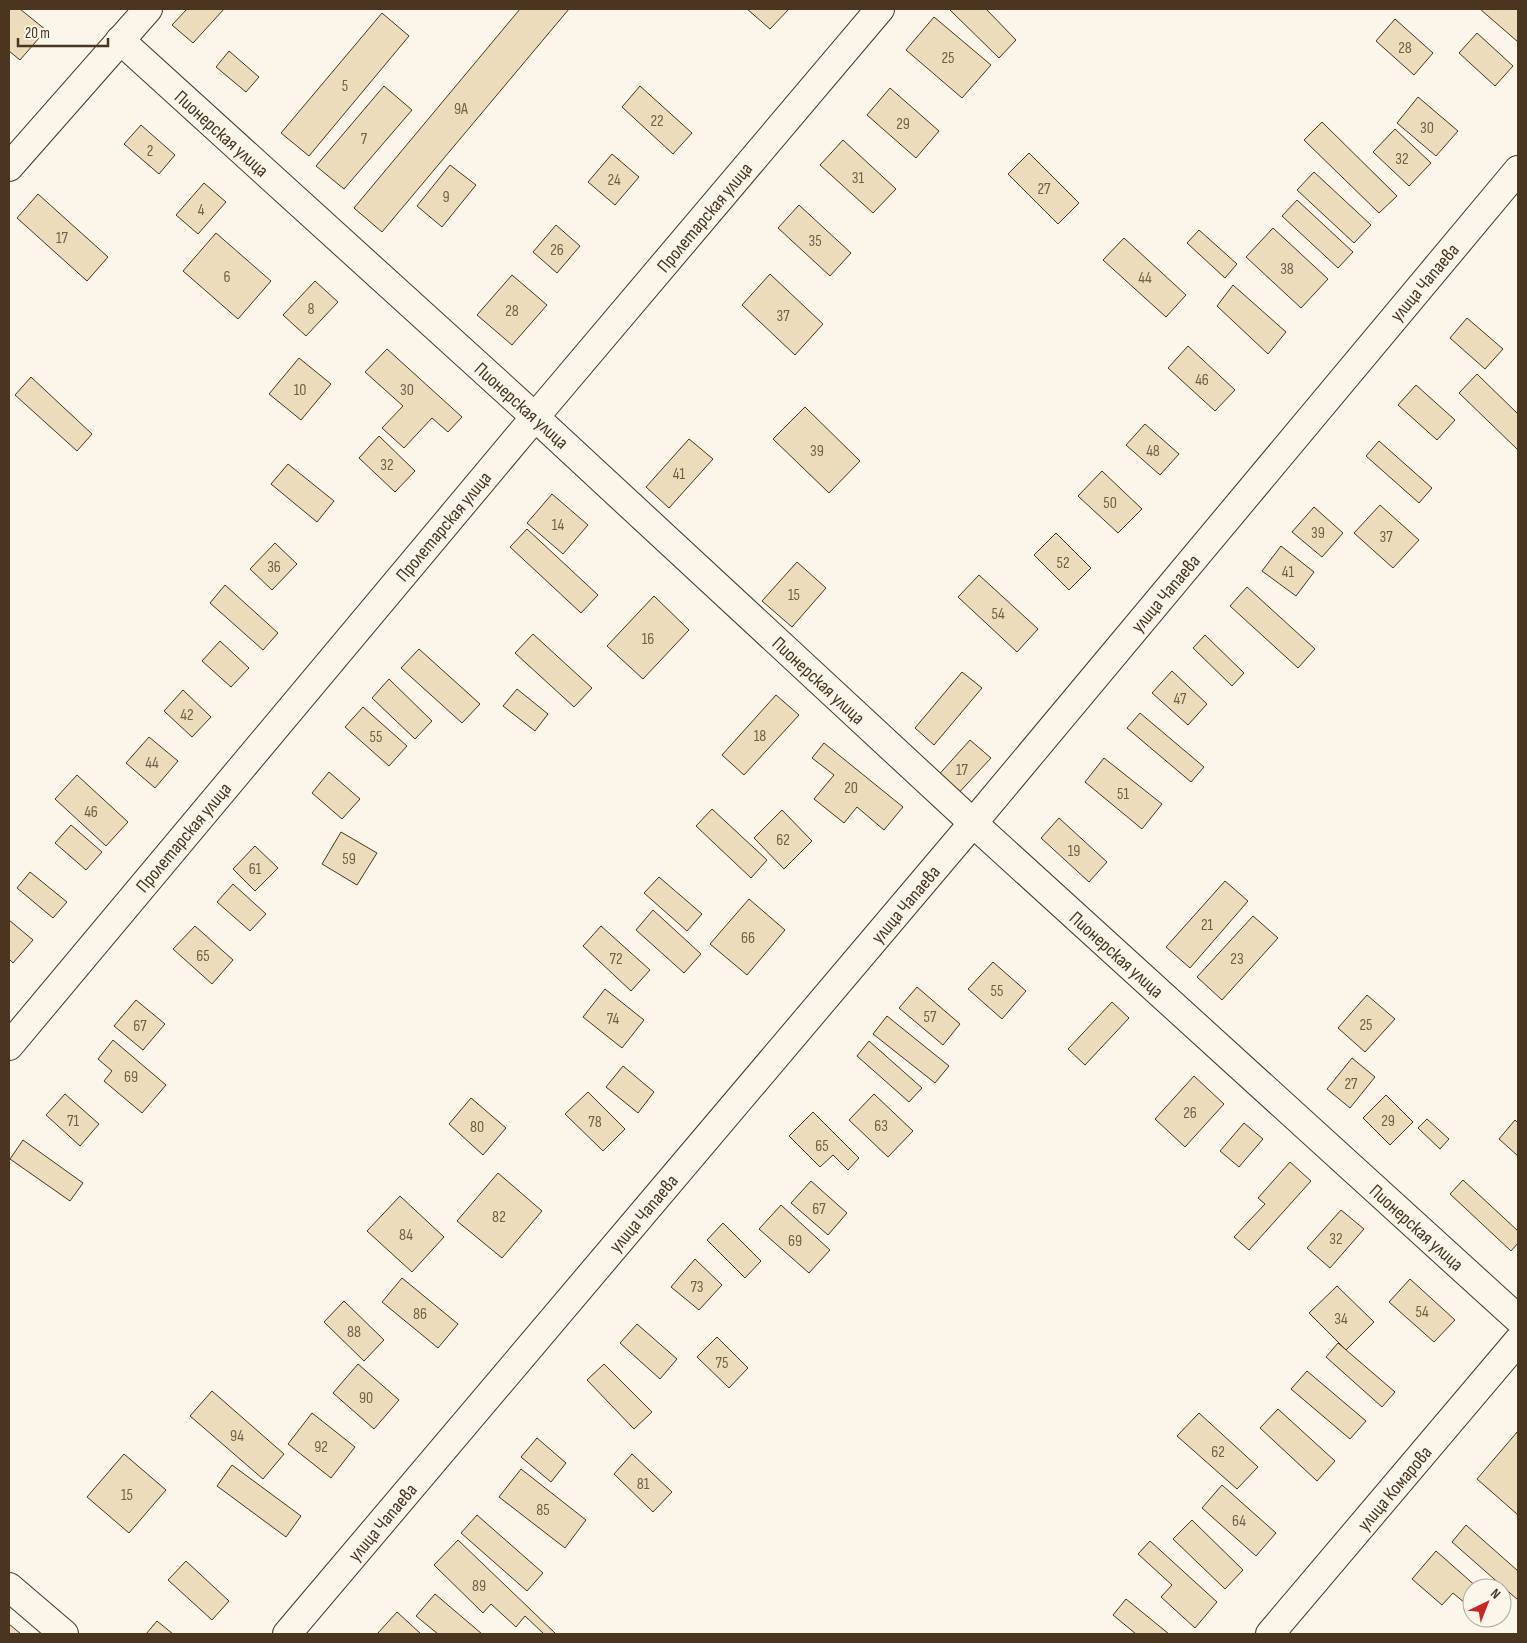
<svg xmlns="http://www.w3.org/2000/svg" width="1527" height="1643" viewBox="0 0 1527 1643" font-family="'Sofia Sans Condensed',sans-serif">
<style>
.building{fill:#ecdcbc;stroke:#4a3520}
.lines{fill:none;stroke-linecap:round;stroke-linejoin:round}
.street-casing{stroke:#4a3520;stroke-width:30}
.secondary-casing{stroke:#4a3520;stroke-width:30}
.street{stroke:#fbf6e9;stroke-width:28}
.secondary{stroke:#fbf6e9;stroke-width:28}
.labels{text-anchor:middle;stroke-width:4;stroke-linejoin:round;paint-order:stroke}
.number-label{font-size:16px;fill:#725f47}
.street-label{font-size:19px;fill:#4a3520;stroke:#fbf6e9}
</style>
<rect width="100%" height="100%" fill="#fbf6e9"/>
<g class="building">
<polygon points="9,9 20,9 46,30 20,60 9,51"/>
<polygon points="187,9 224,9 193,43 172,25"/>
<polygon points="520,9 569,9 382,232 354,208"/>
<polygon points="747,9 789,9 770,29"/>
<polygon points="949,9 986,9 1016,40 999,58"/>
<polygon points="1480,9 1518,9 1518,42"/>
<polygon points="382,13 409,36 309,156 281,133"/>
<polygon points="934,17 991,65 962,98 906,50"/>
<polygon points="1395,19 1433,53 1414,75 1376,41"/>
<polygon points="1477,33 1513,66 1495,86 1459,53"/>
<polygon points="229,51 259,77 246,92 216,67"/>
<polygon points="384,86 412,110 344,189 316,166"/>
<polygon points="640,86 692,133 673,154 622,107"/>
<polygon points="890,88 939,131 916,158 867,115"/>
<polygon points="1418,97 1458,131 1436,156 1397,123"/>
<polygon points="1322,122 1397,196 1379,213 1304,140"/>
<polygon points="141,125 175,155 159,174 124,144"/>
<polygon points="1395,129 1431,163 1409,186 1373,152"/>
<polygon points="843,140 896,189 873,213 820,165"/>
<polygon points="1029,153 1079,203 1058,224 1008,174"/>
<polygon points="612,154 639,177 615,205 588,182"/>
<polygon points="450,165 476,185 442,227 417,206"/>
<polygon points="1314,172 1371,225 1354,243 1297,190"/>
<polygon points="204,183 226,202 198,234 176,215"/>
<polygon points="38,194 108,257 87,281 17,218"/>
<polygon points="1297,200 1353,252 1338,268 1282,216"/>
<polygon points="799,205 851,253 830,276 778,228"/>
<polygon points="556,225 580,246 557,273 533,252"/>
<polygon points="1273,228 1328,279 1301,308 1246,257"/>
<polygon points="1199,230 1237,264 1225,278 1187,243"/>
<polygon points="216,233 271,281 238,319 183,271"/>
<polygon points="1124,238 1186,295 1166,317 1103,260"/>
<polygon points="770,274 823,324 795,355 742,305"/>
<polygon points="512,275 547,305 512,345 477,315"/>
<polygon points="315,281 338,302 306,336 283,315"/>
<polygon points="1233,285 1286,332 1268,354 1217,306"/>
<polygon points="1467,318 1503,349 1485,369 1450,338"/>
<polygon points="1188,346 1235,390 1215,411 1168,368"/>
<polygon points="387,349 462,417 448,432 432,418 404,448 382,428 403,406 365,372"/>
<polygon points="299,358 331,384 301,420 269,394"/>
<polygon points="1477,374 1518,414 1518,450 1459,393"/>
<polygon points="31,377 92,434 77,451 15,395"/>
<polygon points="1416,385 1455,420 1437,440 1398,405"/>
<polygon points="805,407 860,461 829,493 773,439"/>
<polygon points="1145,424 1179,454 1160,475 1126,445"/>
<polygon points="379,436 415,471 395,492 359,458"/>
<polygon points="689,439 713,459 669,508 646,487"/>
<polygon points="1379,441 1432,488 1419,503 1366,456"/>
<polygon points="288,464 334,501 317,522 271,484"/>
<polygon points="1102,471 1142,509 1118,533 1078,496"/>
<polygon points="552,494 588,525 563,554 527,523"/>
<polygon points="1380,505 1419,540 1393,568 1354,533"/>
<polygon points="1314,507 1343,533 1322,557 1292,532"/>
<polygon points="527,529 598,595 581,613 510,547"/>
<polygon points="1056,533 1091,568 1069,590 1034,555"/>
<polygon points="275,543 297,564 272,590 250,569"/>
<polygon points="1281,546 1314,572 1296,596 1262,571"/>
<polygon points="797,562 826,588 792,627 762,601"/>
<polygon points="979,575 1038,629 1017,652 958,597"/>
<polygon points="225,585 278,633 263,650 210,603"/>
<polygon points="1247,587 1315,649 1298,668 1230,606"/>
<polygon points="654,596 689,630 643,679 607,646"/>
<polygon points="533,634 592,688 574,707 515,653"/>
<polygon points="1205,635 1244,673 1232,686 1193,648"/>
<polygon points="220,641 249,668 231,687 202,661"/>
<polygon points="419,649 480,704 462,723 401,668"/>
<polygon points="1172,671 1207,704 1188,725 1152,693"/>
<polygon points="962,672 982,688 934,745 915,728"/>
<polygon points="389,679 432,721 415,739 372,698"/>
<polygon points="517,689 548,714 535,731 503,706"/>
<polygon points="183,690 211,717 192,737 164,711"/>
<polygon points="776,695 799,715 744,775 722,755"/>
<polygon points="363,707 407,746 389,766 345,727"/>
<polygon points="1140,713 1204,767 1191,782 1127,728"/>
<polygon points="149,737 178,761 155,788 126,763"/>
<polygon points="970,740 991,758 954,798 934,780"/>
<polygon points="824,743 903,807 884,830 857,807 844,823 814,799 834,775 812,758"/>
<polygon points="1104,758 1162,804 1142,829 1085,782"/>
<polygon points="329,772 360,799 342,819 312,793"/>
<polygon points="77,775 128,822 106,846 55,799"/>
<polygon points="712,809 767,860 751,878 696,826"/>
<polygon points="782,810 812,841 784,869 754,838"/>
<polygon points="1059,818 1107,862 1089,882 1041,838"/>
<polygon points="71,825 102,852 86,870 55,843"/>
<polygon points="341,832 377,853 357,885 322,864"/>
<polygon points="255,846 278,868 255,891 233,869"/>
<polygon points="30,872 67,902 53,918 17,888"/>
<polygon points="659,877 702,914 687,931 644,893"/>
<polygon points="1225,881 1248,901 1190,968 1166,947"/>
<polygon points="233,884 266,914 250,931 217,902"/>
<polygon points="749,899 785,930 747,975 710,944"/>
<polygon points="653,910 701,954 684,973 636,930"/>
<polygon points="1253,916 1278,938 1222,1000 1197,977"/>
<polygon points="9,920 33,940 13,963 9,959"/>
<polygon points="195,926 233,960 212,984 173,949"/>
<polygon points="601,926 650,970 631,991 583,946"/>
<polygon points="993,962 1026,991 1002,1019 968,989"/>
<polygon points="917,987 960,1024 943,1045 899,1008"/>
<polygon points="605,989 644,1020 622,1048 583,1017"/>
<polygon points="1367,995 1395,1019 1365,1052 1338,1028"/>
<polygon points="136,1000 165,1024 143,1050 114,1026"/>
<polygon points="1112,1002 1129,1018 1085,1065 1068,1049"/>
<polygon points="887,1016 949,1066 935,1083 873,1034"/>
<polygon points="113,1040 166,1085 142,1113 104,1081 112,1071 98,1059"/>
<polygon points="869,1041 922,1088 909,1102 857,1056"/>
<polygon points="1352,1058 1375,1077 1350,1108 1327,1089"/>
<polygon points="623,1066 654,1092 638,1113 606,1087"/>
<polygon points="1194,1076 1224,1104 1185,1147 1155,1119"/>
<polygon points="588,1092 625,1129 603,1151 565,1114"/>
<polygon points="65,1094 99,1124 80,1146 46,1115"/>
<polygon points="874,1094 913,1131 888,1157 849,1120"/>
<polygon points="1386,1095 1413,1122 1390,1145 1363,1118"/>
<polygon points="471,1098 506,1128 483,1155 449,1124"/>
<polygon points="813,1112 859,1158 848,1170 833,1155 820,1167 789,1136"/>
<polygon points="1427,1119 1449,1139 1440,1149 1418,1128"/>
<polygon points="1515,1120 1518,1123 1518,1156 1499,1139"/>
<polygon points="1244,1123 1263,1139 1239,1167 1220,1151"/>
<polygon points="23,1140 83,1183 70,1201 10,1159"/>
<polygon points="1290,1162 1311,1181 1249,1250 1234,1237 1265,1204 1258,1198"/>
<polygon points="498,1173 542,1211 502,1258 457,1221"/>
<polygon points="1463,1180 1518,1231 1518,1243 1511,1251 1450,1194"/>
<polygon points="811,1181 847,1213 828,1235 791,1203"/>
<polygon points="400,1196 444,1237 412,1272 367,1231"/>
<polygon points="781,1205 830,1250 809,1273 759,1229"/>
<polygon points="1341,1210 1364,1229 1330,1268 1307,1248"/>
<polygon points="723,1223 761,1261 745,1278 707,1240"/>
<polygon points="695,1259 722,1285 699,1310 671,1287"/>
<polygon points="402,1278 458,1324 438,1348 382,1302"/>
<polygon points="1410,1279 1455,1320 1434,1342 1389,1302"/>
<polygon points="1337,1286 1374,1322 1346,1350 1309,1313"/>
<polygon points="344,1301 384,1340 364,1361 324,1322"/>
<polygon points="637,1324 677,1359 660,1379 620,1343"/>
<polygon points="717,1337 748,1368 729,1388 697,1357"/>
<polygon points="1338,1343 1395,1392 1382,1407 1326,1357"/>
<polygon points="358,1364 399,1400 374,1429 333,1393"/>
<polygon points="604,1364 652,1412 634,1429 587,1380"/>
<polygon points="1307,1371 1366,1421 1350,1439 1291,1389"/>
<polygon points="212,1391 284,1454 263,1479 190,1416"/>
<polygon points="1278,1409 1335,1461 1317,1481 1260,1428"/>
<polygon points="312,1413 355,1447 331,1478 288,1444"/>
<polygon points="1199,1413 1258,1467 1237,1489 1177,1436"/>
<polygon points="1518,1431 1518,1515 1477,1479"/>
<polygon points="537,1438 566,1463 551,1482 521,1457"/>
<polygon points="124,1454 166,1490 129,1533 87,1497"/>
<polygon points="632,1454 672,1492 653,1512 614,1474"/>
<polygon points="232,1465 301,1516 286,1537 217,1486"/>
<polygon points="521,1469 586,1520 565,1548 499,1497"/>
<polygon points="1222,1485 1276,1533 1256,1556 1202,1508"/>
<polygon points="477,1515 543,1573 527,1591 461,1533"/>
<polygon points="1192,1520 1243,1570 1225,1589 1173,1539"/>
<polygon points="1466,1525 1518,1571 1518,1600 1452,1542"/>
<polygon points="458,1540 556,1634 544,1634 525,1616 516,1627 491,1604 483,1613 434,1565"/>
<polygon points="1150,1541 1217,1602 1195,1628 1161,1597 1172,1585 1138,1554"/>
<polygon points="1436,1551 1478,1588 1472,1588 1472,1609 1453,1593 1442,1605 1412,1579"/>
<polygon points="186,1561 229,1601 212,1620 168,1580"/>
<polygon points="435,1594 482,1634 438,1634 416,1616"/>
<polygon points="1126,1599 1169,1634 1136,1634 1113,1615"/>
<polygon points="397,1612 421,1634 377,1634"/>
<polygon points="157,1621 173,1634 146,1634"/>
<polygon points="9,1624 21,1634 9,1634"/>
</g>
<g class="lines">
<g class="street-casing">
<g id="street">
<polyline points="120,40 535,417 973,823 1518,1319"/>
<polyline points="9,167 148,9"/>
<polyline points="9,1046 535,417 880,9"/>
<polyline points="9,1587 64,1634"/>
<polyline points="287,1634 973,823 1518,170"/>
</g>
</g>
<g class="secondary-casing">
<polyline id="secondary" points="1270,1634 1518,1341"/>
</g>
<use href="#street" class="street"/>
<use href="#secondary" class="secondary"/>
</g>
<g class="labels">
<g class="number-label">
<text x="1405" y="53">28</text>
<text x="948" y="63">25</text>
<text x="345" y="91">5</text>
<text x="461" y="114">9А</text>
<text x="657" y="126">22</text>
<text x="903" y="129">29</text>
<text x="1427" y="133">30</text>
<text x="364" y="144">7</text>
<text x="150" y="156">2</text>
<text x="1402" y="164">32</text>
<text x="858" y="183">31</text>
<text x="614" y="185">24</text>
<text x="1044" y="194">27</text>
<text x="446" y="202">9</text>
<text x="201" y="215">4</text>
<text x="62" y="243">17</text>
<text x="815" y="246">35</text>
<text x="557" y="255">26</text>
<text x="1287" y="274">38</text>
<text x="227" y="282">6</text>
<text x="1145" y="283">44</text>
<text x="311" y="314">8</text>
<text x="512" y="316">28</text>
<text x="783" y="321">37</text>
<text x="1202" y="385">46</text>
<text x="300" y="395">10</text>
<text x="407" y="395">30</text>
<text x="817" y="456">39</text>
<text x="1153" y="456">48</text>
<text x="387" y="470">32</text>
<text x="679" y="479">41</text>
<text x="1110" y="508">50</text>
<text x="558" y="530">14</text>
<text x="1318" y="538">39</text>
<text x="1386" y="542">37</text>
<text x="1063" y="568">52</text>
<text x="274" y="572">36</text>
<text x="1288" y="577">41</text>
<text x="794" y="600">15</text>
<text x="998" y="619">54</text>
<text x="648" y="644">16</text>
<text x="1180" y="704">47</text>
<text x="187" y="720">42</text>
<text x="760" y="741">18</text>
<text x="376" y="742">55</text>
<text x="152" y="768">44</text>
<text x="962" y="775">17</text>
<text x="851" y="793">20</text>
<text x="1123" y="799">51</text>
<text x="91" y="817">46</text>
<text x="783" y="845">62</text>
<text x="1074" y="856">19</text>
<text x="349" y="864">59</text>
<text x="255" y="874">61</text>
<text x="1207" y="930">21</text>
<text x="748" y="943">66</text>
<text x="203" y="961">65</text>
<text x="616" y="964">72</text>
<text x="1237" y="964">23</text>
<text x="997" y="996">55</text>
<text x="930" y="1022">57</text>
<text x="613" y="1024">74</text>
<text x="1366" y="1030">25</text>
<text x="140" y="1031">67</text>
<text x="131" y="1082">69</text>
<text x="1351" y="1089">27</text>
<text x="1190" y="1118">26</text>
<text x="73" y="1126">71</text>
<text x="1388" y="1126">29</text>
<text x="595" y="1127">78</text>
<text x="881" y="1131">63</text>
<text x="477" y="1132">80</text>
<text x="822" y="1151">65</text>
<text x="819" y="1214">67</text>
<text x="499" y="1222">82</text>
<text x="406" y="1240">84</text>
<text x="1336" y="1244">32</text>
<text x="795" y="1246">69</text>
<text x="697" y="1292">73</text>
<text x="1422" y="1317">54</text>
<text x="420" y="1319">86</text>
<text x="1341" y="1324">34</text>
<text x="354" y="1337">88</text>
<text x="722" y="1368">75</text>
<text x="366" y="1403">90</text>
<text x="237" y="1441">94</text>
<text x="321" y="1452">92</text>
<text x="1218" y="1457">62</text>
<text x="643" y="1489">81</text>
<text x="127" y="1500">15</text>
<text x="543" y="1515">85</text>
<text x="1239" y="1526">64</text>
<text x="479" y="1591">89</text>
</g>
<g class="street-label">
<text transform="translate(222 133) rotate(42)" y="7">Пионерская улица</text>
<text transform="translate(704 217) rotate(-50)" y="7">Пролетарская улица</text>
<text transform="translate(1424 282) rotate(-50)" y="7">улица Чапаева</text>
<text transform="translate(522 405) rotate(42)" y="7">Пионерская улица</text>
<text transform="translate(443 526) rotate(-50)" y="7">Пролетарская улица</text>
<text transform="translate(1165 593) rotate(-50)" y="7">улица Чапаева</text>
<text transform="translate(819 680) rotate(43)" y="7">Пионерская улица</text>
<text transform="translate(183 837) rotate(-50)" y="7">Пролетарская улица</text>
<text transform="translate(905 904) rotate(-50)" y="7">улица Чапаева</text>
<text transform="translate(1117 954) rotate(42)" y="7">Пионерская улица</text>
<text transform="translate(643 1213) rotate(-50)" y="7">улица Чапаева</text>
<text transform="translate(1417 1227) rotate(42)" y="7">Пионерская улица</text>
<text transform="translate(1394 1488) rotate(-50)" y="7">улица Комарова</text>
<text transform="translate(382 1522) rotate(-50)" y="7">улица Чапаева</text>
</g>
</g>
<rect width="1527" height="1643" fill="none" stroke="#4a3520" stroke-width="20"/>
<g transform="translate(1487 1603) rotate(43)"><circle r="24" fill="#fbf6e9" stroke="#b4a999"/>
<path d="M0-4L9 19L0 12L-9 19Z" fill="#c62828"/>
<text y="-8" font-size="14" font-weight="bold" text-anchor="middle" fill="#4a3520">N</text>
</g>
<path d="M18 38v8h90v-8" fill="none" stroke="#4a3520" stroke-width="2.5"/>
<text x="25" y="38" font-size="15" fill="#4a3520" stroke="#fbf6e9" stroke-width="4" paint-order="stroke">20 m</text>
</svg>
